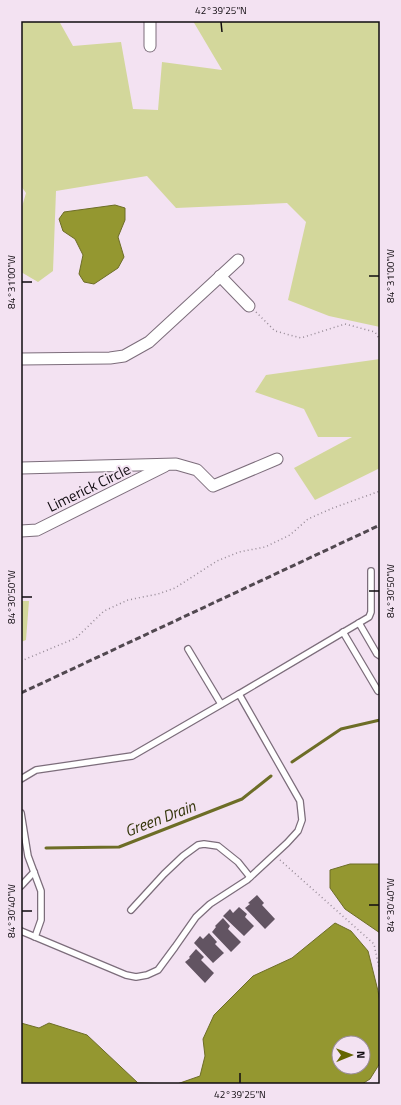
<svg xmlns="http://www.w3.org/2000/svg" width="401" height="1105" viewBox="0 0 401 1105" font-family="'Titillium Web',sans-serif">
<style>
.green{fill:#d3d79b}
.water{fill:#949730;stroke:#6d6d27;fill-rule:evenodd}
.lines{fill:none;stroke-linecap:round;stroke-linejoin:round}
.stream{stroke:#6d6d27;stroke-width:3}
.building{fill:#625462}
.service-casing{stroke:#7c6d7b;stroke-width:8}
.minor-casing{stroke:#7c6d7b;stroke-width:13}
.path{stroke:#968a96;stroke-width:1.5;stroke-dasharray:1 3;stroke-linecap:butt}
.service{stroke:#fff;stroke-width:5.5}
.minor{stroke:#fff;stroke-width:11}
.rail{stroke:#514850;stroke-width:3;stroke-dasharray:6 3;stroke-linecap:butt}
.ticks{fill:none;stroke:#110c11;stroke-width:1.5}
.labels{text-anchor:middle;stroke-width:4;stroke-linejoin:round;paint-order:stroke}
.street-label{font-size:15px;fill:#110c11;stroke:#f3e2f2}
.water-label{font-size:16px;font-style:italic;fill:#35360b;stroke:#f3e2f2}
.neatline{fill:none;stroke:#110c11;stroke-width:1.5}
.ticks-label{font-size:10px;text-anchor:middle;fill:#110c11}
</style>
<rect width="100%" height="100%" fill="#f3e2f2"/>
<g class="green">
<polygon points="21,21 59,21 73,46 121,42 133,109 158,110 162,62 222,70 193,21 380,21 380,327 329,316 288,300 306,222 287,203 176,208 147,176 56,191 53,271 38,282 21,272 21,210 26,193 21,186"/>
<polygon points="380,359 380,468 315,500 294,468 352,437 318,437 304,409 255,392 266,375"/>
<polygon points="21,601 29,601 26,640 21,642"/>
</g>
<g class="water">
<polygon points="115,205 125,208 125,220 118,237 124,257 118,268 94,284 84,282 79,274 83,255 75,239 63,231 59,219 64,212"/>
<polygon points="350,864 380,864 380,933 345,909 330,888 330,870"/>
<path d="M335 923 351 931 368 951 378 991 380 1002V1063L370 1079 362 1084H21V1023L39 1028 49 1023 87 1035 138 1083 177 1084 200 1076 205 1056 203 1039 214 1015 253 976 292 958ZM339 1043H363V1067H339Z"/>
</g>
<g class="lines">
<g class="stream">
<polyline points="292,762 341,729 380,720"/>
<polyline points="46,848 119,847 242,799 271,776"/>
</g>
</g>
<g class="building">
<polygon points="257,895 264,903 262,905 275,919 265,929 245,908 250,904 248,903"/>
<polygon points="239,907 247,914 245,917 254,926 244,936 223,916 230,909 233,913"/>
<polygon points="223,918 230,926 228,929 241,942 231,952 212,932 216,927 215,926"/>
<polygon points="209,933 217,942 215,944 224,953 213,963 194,943 200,936 203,939"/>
<polygon points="196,949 204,957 201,960 214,973 205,983 185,962 190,958 189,957"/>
</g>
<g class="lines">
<g class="service-casing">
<g id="service">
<polyline points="359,623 377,654 380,656"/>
<polyline points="343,632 378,691"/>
<polyline points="188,649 221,704"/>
<polyline points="239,694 369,617 371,612 371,571"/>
<polyline points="21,779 36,770 132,756 239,694 300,801 302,820 298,831 287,843 247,880 210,904 196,917 175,947 158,970 147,975 136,977 126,975 21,931"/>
<polyline points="21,813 28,856 41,891 41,920 35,937"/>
<polyline points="21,886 34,872"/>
<polyline points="131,910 164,874 183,856 198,845 204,844 218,846 238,862 250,877"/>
</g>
</g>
<g class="minor-casing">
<g id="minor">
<polyline points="150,21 150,46"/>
<polyline points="220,276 249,306"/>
<polyline points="21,359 110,358 124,356 149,342 238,260"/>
<polyline points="21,468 176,464 197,470 213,486 277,459"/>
<polyline points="21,531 37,530 165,466"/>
</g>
</g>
<g class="path">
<polyline points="256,312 275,331 301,338 345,324 375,332 380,340"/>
<polyline points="21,661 76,638 104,611 128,600 158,594 175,588 217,561 239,552 265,547 290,535 308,519 333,508 380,491"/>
<polyline points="280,860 374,944 380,973"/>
</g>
<use href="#service" class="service"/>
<use href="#minor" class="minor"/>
<polyline class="rail" points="21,693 380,525"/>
</g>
<path class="ticks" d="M221 22 222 32M369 276H379M22 282H32M369 591H379M22 597H32M369 905H379M22 911H32M240 1073V1083"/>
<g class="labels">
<g class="street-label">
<text transform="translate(89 488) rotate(-26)" y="5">Limerick Circle</text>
</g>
<g class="water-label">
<text transform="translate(160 818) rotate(-21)" y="6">Green Drain</text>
</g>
</g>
<rect width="401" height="1105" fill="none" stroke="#f3e2f2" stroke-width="44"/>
<g transform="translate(351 1055) rotate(89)"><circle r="19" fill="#f3e2f2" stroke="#998c98"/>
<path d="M0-3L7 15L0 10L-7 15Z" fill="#646601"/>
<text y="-6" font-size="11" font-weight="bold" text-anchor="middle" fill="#110c11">N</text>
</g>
<rect x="22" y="22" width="357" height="1061" class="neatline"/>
<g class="ticks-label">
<text x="221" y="14">42°39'25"N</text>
<text transform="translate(390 276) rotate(-90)" y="4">84°31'00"W</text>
<text transform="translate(11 282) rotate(-90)" y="4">84°31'00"W</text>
<text transform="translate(390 591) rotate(-90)" y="4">84°30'50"W</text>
<text transform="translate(11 597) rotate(-90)" y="4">84°30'50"W</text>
<text transform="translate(390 905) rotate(-90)" y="4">84°30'40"W</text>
<text transform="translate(11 911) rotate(-90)" y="4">84°30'40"W</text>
<text x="240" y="1098">42°39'25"N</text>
</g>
</svg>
